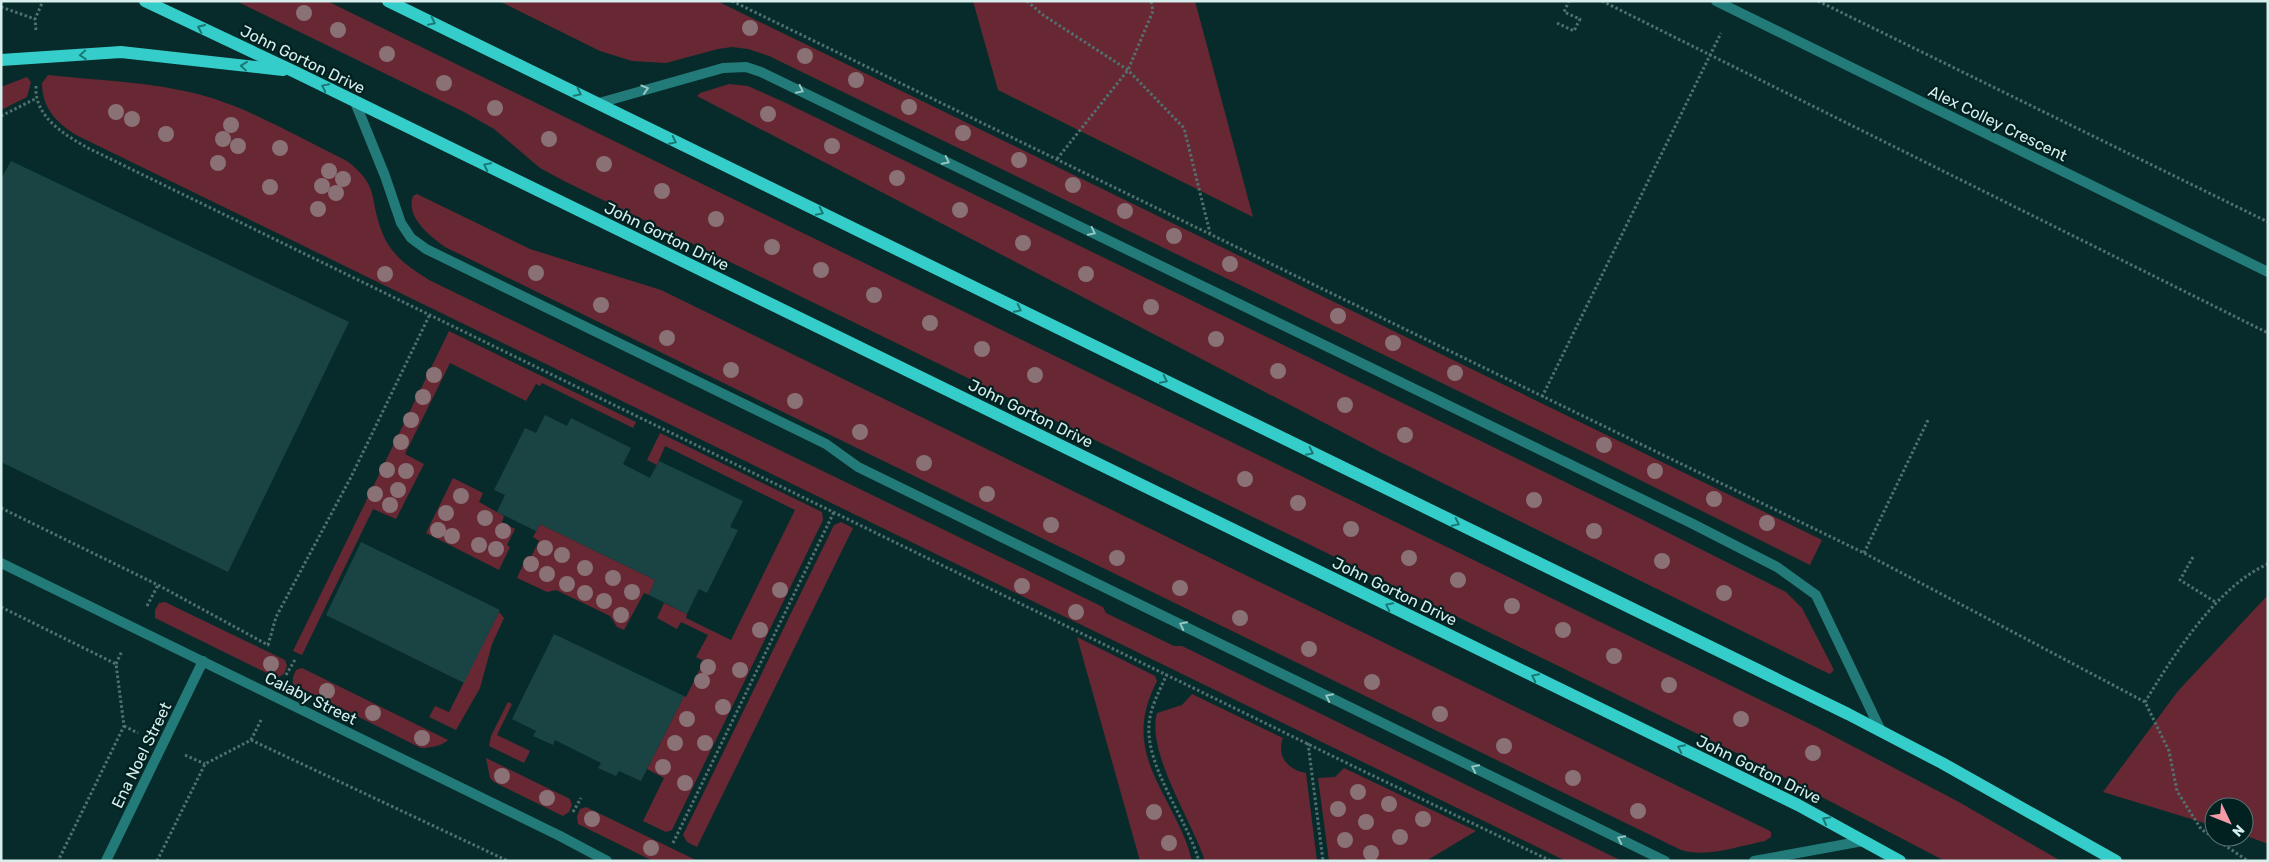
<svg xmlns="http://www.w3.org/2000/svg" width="2269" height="862" viewBox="0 0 2269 862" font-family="Rubik,sans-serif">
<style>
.green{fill:#672833}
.building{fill:#194443}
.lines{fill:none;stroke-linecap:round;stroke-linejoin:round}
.path{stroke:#517170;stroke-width:3;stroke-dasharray:2.5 2.5;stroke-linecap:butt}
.minor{stroke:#237b79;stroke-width:10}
.primary{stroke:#35cdc9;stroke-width:12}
.tree{fill:#8a7175}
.oneway{stroke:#1a7774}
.oneway2{stroke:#97c6c4}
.labels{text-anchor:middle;stroke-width:4.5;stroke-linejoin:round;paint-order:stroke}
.street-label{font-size:16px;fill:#d6eeec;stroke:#002120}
</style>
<rect width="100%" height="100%" fill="#072b2a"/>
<g class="green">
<polygon points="236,1 327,1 1816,727 1959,802 2061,861 1945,861 1743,756 564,181 540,168 494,129 464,112"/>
<polygon points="499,1 717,1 1822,540 1810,565 1602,461 769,56 748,49 732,47 718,49 666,63 632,61 600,51"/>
<polygon points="973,1 1195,1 1253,217 998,90"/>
<path d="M48 75C103 81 162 82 215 99 260 114 304 140 347 161 380 186 369 199 382 232 391 256 410 268 431 281L1103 607 1106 613 1174 646H1182L1622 861H1566L76 135C56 122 42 108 42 83Z"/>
<polygon points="27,77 31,82 27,97 1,110 1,87"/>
<polygon points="729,84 748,86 786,103 1635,516 1786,592 1802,608 1834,670 1830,674 1819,669 1384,454 697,96 700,93"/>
<path d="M417 194 530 249 661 290 1768 830 1771 832V837L1765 841C1739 846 1707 858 1681 850L445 247C431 237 405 217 413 196Z"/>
<polygon points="449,331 636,422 633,428 542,383 540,386 536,384 526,401 450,363 405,454 424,464 396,519 373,509 302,655 293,651"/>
<polygon points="660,433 822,512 823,520 672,830 666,832 643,821 664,778 647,769 684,696 686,697 704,661 696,657 708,635 681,622 677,629 657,618 664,603 687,614 686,618 731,640 795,510 665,446 657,465 647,460"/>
<polygon points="453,478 483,493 479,502 504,516 502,522 515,529 507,545 510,547 499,570 426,533"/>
<polygon points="841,522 853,528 697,847 687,842 683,835 834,525"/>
<polygon points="540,524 655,580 649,595 644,593 624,630 617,627 610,616 556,590 547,592 517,578 527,556 531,557 539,541 533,537"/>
<polygon points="2268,595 2268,844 2244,835 2244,807 2214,807 2214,826 2103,792 2178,691"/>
<polygon points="165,602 285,660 287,666 284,674 277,678 155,618 155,610 159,603"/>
<polygon points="499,612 504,618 492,644 480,688 456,730 429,717 435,706 449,712"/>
<path d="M1077 637 1155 676 1157 681C1123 747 1161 781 1185 839 1188 846 1190 854 1192 861H1140Z"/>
<path d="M302 668 448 740C442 746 430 748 421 748L293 684V677L296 670Z"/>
<path d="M1192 694 1283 738C1276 756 1288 770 1306 773L1317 861H1205C1192 821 1146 752 1157 713L1182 705Z"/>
<polygon points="508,702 512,704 497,735 530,751 524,763 489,746 491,736"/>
<polygon points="486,758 570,799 572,805 569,812 563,816 494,782 490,778"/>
<polygon points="1344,768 1476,831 1426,861 1329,861 1318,778 1335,777"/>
<polygon points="586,807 698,861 653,861 578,824 577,816 580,809"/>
</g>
<g class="building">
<polygon points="11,161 349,322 228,572 1,462 1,179"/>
<polygon points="545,415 567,426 571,418 631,448 623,464 650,478 659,461 743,501 730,527 738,530 707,593 699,589 687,614 649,595 655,580 540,524 536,531 497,512 505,495 494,490 525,428 536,433"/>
<polygon points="361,542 500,610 464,683 326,615"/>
<polygon points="554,634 684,696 641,781 619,771 616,776 598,768 601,763 555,740 553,745 533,736 536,731 512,719"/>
</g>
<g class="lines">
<g class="path">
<polyline points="732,1 1864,553 2145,702 2169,751 2177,791 2201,829 2248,861"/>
<polyline points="1027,1 1043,15 1128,70 1184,128 1210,233"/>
<polyline points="1602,1 2268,333"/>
<polyline points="1818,1 2268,222"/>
<polyline points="1,7 35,19"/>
<polyline points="1557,23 1574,31 1580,19 1564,12 1569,1"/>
<polyline points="36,30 35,19 43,1"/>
<path d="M36 86C34 116 63 134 88 148L1359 769 1551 861"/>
<polyline points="1,116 35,99"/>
<polyline points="1057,159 1128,70 1153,11 1151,1"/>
<polyline points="1542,397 1721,33"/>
<polyline points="1,508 158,585 268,645 276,617 351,477 430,314"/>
<polyline points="1864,553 1929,418"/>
<polyline points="2193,557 2180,580 2217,603"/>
<polyline points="147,606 158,585"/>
<polyline points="1,607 116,664 124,726 58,861"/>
<polyline points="116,664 122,651"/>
<path d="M1167 674C1160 690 1150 707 1149 725 1146 768 1187 819 1199 861"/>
<polyline points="286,675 296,658"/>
<path d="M2145 702C2173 656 2217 586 2268 564"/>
<polyline points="124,726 138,733"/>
<polyline points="251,740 261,720"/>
<polyline points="1308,743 1323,861"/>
<polyline points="185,755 205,764"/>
<polyline points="573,812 581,798"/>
<polyline points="673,843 834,512"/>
<polyline points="157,861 205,764 251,740 508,861"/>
</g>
<g class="minor">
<polyline points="1716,1 2268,272"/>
<polyline points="355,102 385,176 401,223 411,238 426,249 826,444 858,467 1665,861"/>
<polyline points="599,103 723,68 746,67 761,72 1693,524 1777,567 1816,595 1881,731"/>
<polyline points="1,563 560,836 607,861"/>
<polyline points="106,861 203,661"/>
<polyline points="1754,861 1863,841"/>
</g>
<g class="primary">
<polyline points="145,1 293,71 1798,805 1900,861"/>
<polyline points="388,1 1848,714 1942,763 2116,861"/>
<polyline points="1,60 121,52 283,70"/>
</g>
</g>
<g class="tree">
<circle cx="304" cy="13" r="8"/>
<circle cx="750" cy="28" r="8"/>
<circle cx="338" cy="30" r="8"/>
<circle cx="387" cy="54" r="8"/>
<circle cx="805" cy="56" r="8"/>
<circle cx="856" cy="80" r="8"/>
<circle cx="444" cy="83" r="8"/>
<circle cx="909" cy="107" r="8"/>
<circle cx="495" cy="108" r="8"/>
<circle cx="116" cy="112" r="8"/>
<circle cx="768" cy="114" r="8"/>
<circle cx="132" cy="119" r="8"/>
<circle cx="231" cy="125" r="8"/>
<circle cx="963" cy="133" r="8"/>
<circle cx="166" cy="134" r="8"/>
<circle cx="223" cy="139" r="8"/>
<circle cx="549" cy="139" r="8"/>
<circle cx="238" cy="146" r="8"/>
<circle cx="832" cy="146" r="8"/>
<circle cx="280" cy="148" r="8"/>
<circle cx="1019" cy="160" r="8"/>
<circle cx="218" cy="163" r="8"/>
<circle cx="604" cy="164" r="8"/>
<circle cx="329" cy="171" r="8"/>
<circle cx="897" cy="178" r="8"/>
<circle cx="343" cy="179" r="8"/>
<circle cx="1073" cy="185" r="8"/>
<circle cx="322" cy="186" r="8"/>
<circle cx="270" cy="187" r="8"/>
<circle cx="662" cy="191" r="8"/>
<circle cx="336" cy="193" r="8"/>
<circle cx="318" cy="209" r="8"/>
<circle cx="960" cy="210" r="8"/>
<circle cx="1125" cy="211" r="8"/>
<circle cx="716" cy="219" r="8"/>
<circle cx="1174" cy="236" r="8"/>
<circle cx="1023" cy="243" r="8"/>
<circle cx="772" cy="247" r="8"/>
<circle cx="1230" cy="264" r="8"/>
<circle cx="821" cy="270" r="8"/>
<circle cx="536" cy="273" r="8"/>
<circle cx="385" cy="274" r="8"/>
<circle cx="1086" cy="274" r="8"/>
<circle cx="874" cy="295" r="8"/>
<circle cx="601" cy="305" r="8"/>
<circle cx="1151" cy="307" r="8"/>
<circle cx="1338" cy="316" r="8"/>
<circle cx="930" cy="323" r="8"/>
<circle cx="667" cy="338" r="8"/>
<circle cx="1216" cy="339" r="8"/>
<circle cx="1393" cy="343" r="8"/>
<circle cx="982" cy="349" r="8"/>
<circle cx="731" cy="370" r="8"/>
<circle cx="1278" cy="371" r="8"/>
<circle cx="1455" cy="373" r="8"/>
<circle cx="434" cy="375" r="8"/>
<circle cx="1035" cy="375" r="8"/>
<circle cx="423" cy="397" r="8"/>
<circle cx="795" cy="401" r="8"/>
<circle cx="1345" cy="405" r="8"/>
<circle cx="411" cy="420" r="8"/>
<circle cx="860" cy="432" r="8"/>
<circle cx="1405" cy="435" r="8"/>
<circle cx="401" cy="442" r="8"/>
<circle cx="1604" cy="445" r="8"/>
<circle cx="924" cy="463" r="8"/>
<circle cx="387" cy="470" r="8"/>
<circle cx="406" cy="471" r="8"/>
<circle cx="1655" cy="471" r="8"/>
<circle cx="1245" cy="479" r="8"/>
<circle cx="398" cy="490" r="8"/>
<circle cx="375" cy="494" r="8"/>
<circle cx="987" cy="494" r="8"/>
<circle cx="461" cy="496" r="8"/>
<circle cx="1714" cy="499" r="8"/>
<circle cx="1534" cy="500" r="8"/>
<circle cx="1298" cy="503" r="8"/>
<circle cx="390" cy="505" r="8"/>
<circle cx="446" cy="513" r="8"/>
<circle cx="485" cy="518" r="8"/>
<circle cx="1767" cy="523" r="8"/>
<circle cx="1051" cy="525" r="8"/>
<circle cx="1351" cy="529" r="8"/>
<circle cx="438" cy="530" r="8"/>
<circle cx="503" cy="531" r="8"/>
<circle cx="1594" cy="531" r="8"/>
<circle cx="452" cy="536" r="8"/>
<circle cx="479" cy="545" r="8"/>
<circle cx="545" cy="548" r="8"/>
<circle cx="496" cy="549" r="8"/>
<circle cx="562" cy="555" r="8"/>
<circle cx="1117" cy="558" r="8"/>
<circle cx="1409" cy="558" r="8"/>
<circle cx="1662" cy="561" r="8"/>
<circle cx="531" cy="564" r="8"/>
<circle cx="585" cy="568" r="8"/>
<circle cx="547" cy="574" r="8"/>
<circle cx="613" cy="578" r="8"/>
<circle cx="1458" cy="580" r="8"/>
<circle cx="567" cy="584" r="8"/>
<circle cx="1022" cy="586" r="8"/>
<circle cx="1180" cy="588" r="8"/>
<circle cx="780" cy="590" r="8"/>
<circle cx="632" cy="592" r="8"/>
<circle cx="585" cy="593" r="8"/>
<circle cx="1724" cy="593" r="8"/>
<circle cx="604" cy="601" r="8"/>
<circle cx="1512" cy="606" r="8"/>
<circle cx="1076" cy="612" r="8"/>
<circle cx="621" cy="615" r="8"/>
<circle cx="1240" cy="618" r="8"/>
<circle cx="760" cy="630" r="8"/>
<circle cx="1563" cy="630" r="8"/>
<circle cx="1309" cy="649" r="8"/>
<circle cx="1614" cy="656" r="8"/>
<circle cx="271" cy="664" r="8"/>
<circle cx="708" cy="667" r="8"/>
<circle cx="740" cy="670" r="8"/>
<circle cx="702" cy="681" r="8"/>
<circle cx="1372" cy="682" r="8"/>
<circle cx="1669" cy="685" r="8"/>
<circle cx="327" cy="691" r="8"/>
<circle cx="723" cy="707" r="8"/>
<circle cx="373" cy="713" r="8"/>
<circle cx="1440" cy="714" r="8"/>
<circle cx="687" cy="719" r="8"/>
<circle cx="1741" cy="719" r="8"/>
<circle cx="422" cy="738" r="8"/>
<circle cx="675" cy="743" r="8"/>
<circle cx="705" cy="743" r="8"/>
<circle cx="1504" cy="746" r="8"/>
<circle cx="1813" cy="753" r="8"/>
<circle cx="663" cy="767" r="8"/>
<circle cx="502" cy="776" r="8"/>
<circle cx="1573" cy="778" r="8"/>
<circle cx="685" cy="783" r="8"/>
<circle cx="1358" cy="792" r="8"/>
<circle cx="547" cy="798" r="8"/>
<circle cx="1389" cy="804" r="8"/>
<circle cx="1338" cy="809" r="8"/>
<circle cx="1638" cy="811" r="8"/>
<circle cx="1154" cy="812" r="8"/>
<circle cx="592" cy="819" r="8"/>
<circle cx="1423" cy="819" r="8"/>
<circle cx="1366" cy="822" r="8"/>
<circle cx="1400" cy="837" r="8"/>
<circle cx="1345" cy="840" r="8"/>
<circle cx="1169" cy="843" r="8"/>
<circle cx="651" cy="848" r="8"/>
<circle cx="1371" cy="853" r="8"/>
</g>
<defs><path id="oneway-chevron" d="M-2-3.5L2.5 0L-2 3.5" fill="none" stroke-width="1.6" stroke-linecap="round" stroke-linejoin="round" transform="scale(1.25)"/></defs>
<g class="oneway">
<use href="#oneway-chevron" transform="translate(432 22) rotate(26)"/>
<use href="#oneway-chevron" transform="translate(201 28) rotate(-155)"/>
<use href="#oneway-chevron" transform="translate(83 55) rotate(176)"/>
<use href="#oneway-chevron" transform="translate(244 66) rotate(-174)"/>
<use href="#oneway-chevron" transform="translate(325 87) rotate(-154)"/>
<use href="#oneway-chevron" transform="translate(578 93) rotate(26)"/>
<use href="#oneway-chevron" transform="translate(673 141) rotate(26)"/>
<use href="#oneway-chevron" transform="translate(487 166) rotate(-154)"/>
<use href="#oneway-chevron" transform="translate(820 212) rotate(26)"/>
<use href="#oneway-chevron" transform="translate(1018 309) rotate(26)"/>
<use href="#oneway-chevron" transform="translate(1164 380) rotate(26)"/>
<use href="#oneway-chevron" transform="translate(1310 452) rotate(26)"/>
<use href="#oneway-chevron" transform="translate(1456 523) rotate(26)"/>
<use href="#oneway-chevron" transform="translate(1389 606) rotate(-154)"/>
<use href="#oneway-chevron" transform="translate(1535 677) rotate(-154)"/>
<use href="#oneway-chevron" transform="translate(1681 748) rotate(-154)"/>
<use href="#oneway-chevron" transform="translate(1826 820) rotate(-151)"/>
</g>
<g class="oneway2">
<use href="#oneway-chevron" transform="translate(645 89) rotate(-17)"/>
<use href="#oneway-chevron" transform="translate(800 90) rotate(26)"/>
<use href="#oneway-chevron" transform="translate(946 161) rotate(26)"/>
<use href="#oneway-chevron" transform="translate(1092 232) rotate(26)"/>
<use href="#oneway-chevron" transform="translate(1183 625) rotate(-154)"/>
<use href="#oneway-chevron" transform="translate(1329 697) rotate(-154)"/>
<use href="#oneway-chevron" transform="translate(1475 768) rotate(-154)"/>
<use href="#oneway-chevron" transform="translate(1621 839) rotate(-154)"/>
</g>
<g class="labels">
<g class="street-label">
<text transform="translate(303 59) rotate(26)" y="6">John Gorton Drive</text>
<text transform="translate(1998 123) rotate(26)" y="6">Alex Colley Crescent</text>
<text transform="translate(667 236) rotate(26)" y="6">John Gorton Drive</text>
<text transform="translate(1031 413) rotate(26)" y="6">John Gorton Drive</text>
<text transform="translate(1395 591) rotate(26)" y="6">John Gorton Drive</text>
<text transform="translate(311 698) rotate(26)" y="6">Calaby Street</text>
<text transform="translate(141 755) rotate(-64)" y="6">Ena Noel Street</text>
<text transform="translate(1759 769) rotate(26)" y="6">John Gorton Drive</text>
</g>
</g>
<rect width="2269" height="862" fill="none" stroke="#d6eeec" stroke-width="5"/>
<g transform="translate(2229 822) rotate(133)"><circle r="24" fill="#002120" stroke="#567372"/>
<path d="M0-4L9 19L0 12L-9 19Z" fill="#f49aa6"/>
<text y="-8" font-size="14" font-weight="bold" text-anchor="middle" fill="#d6eeec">N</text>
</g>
</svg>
